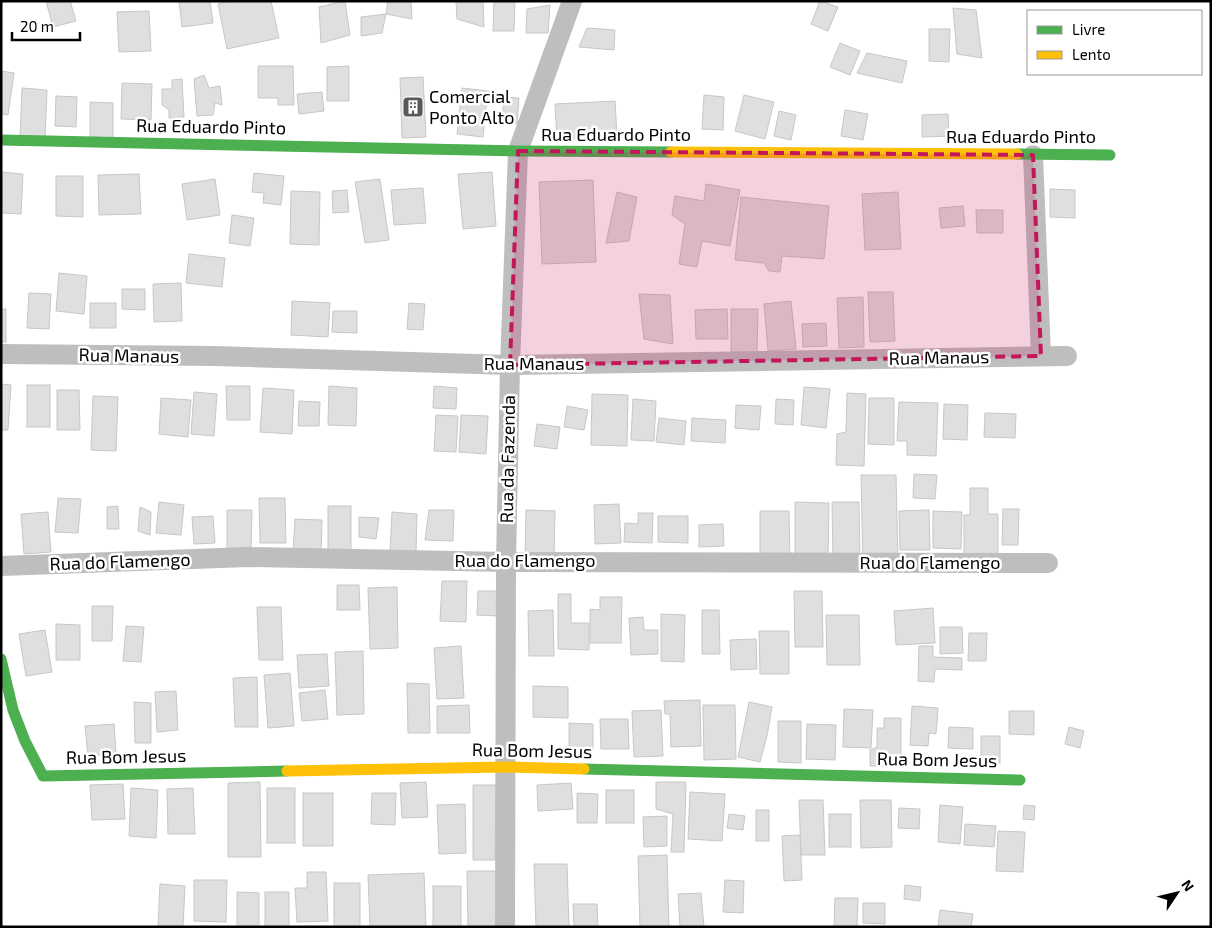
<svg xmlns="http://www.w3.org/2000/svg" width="1212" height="928" viewBox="0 0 1212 928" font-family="'Exo 2',sans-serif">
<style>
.building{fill:#dfdfdf;stroke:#c7c7c7}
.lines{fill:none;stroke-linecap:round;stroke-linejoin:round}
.street{stroke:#bebebe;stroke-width:20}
.fast{stroke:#4caf50;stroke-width:11}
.slow{stroke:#ffc107;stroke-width:11}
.marked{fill:#c2185b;fill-opacity:0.2;stroke:#c2185b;stroke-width:4;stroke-dasharray:10 6;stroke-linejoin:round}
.labels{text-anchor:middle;stroke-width:5;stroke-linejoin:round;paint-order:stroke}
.poi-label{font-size:18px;fill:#000;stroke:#fff;text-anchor:start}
.street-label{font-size:18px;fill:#000;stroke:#fff}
</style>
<rect width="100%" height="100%" fill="#fff"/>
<g class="building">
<polygon points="46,1 70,1 76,21 53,27"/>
<polygon points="179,1 210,1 213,23 182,27"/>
<polygon points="229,1 271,1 279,38 227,49 218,4"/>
<polygon points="345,1 350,35 321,43 319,7"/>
<polygon points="388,1 411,1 412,19 386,14"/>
<polygon points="456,1 483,1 484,27 457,19"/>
<polygon points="494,1 515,1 514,31 493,31"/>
<polygon points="820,1 838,7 828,31 811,24"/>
<polygon points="550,5 548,33 526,33 527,9"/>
<polygon points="953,8 976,10 982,58 957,54"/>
<polygon points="149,11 151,51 119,52 117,12"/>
<polygon points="386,14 382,33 361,36 361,17"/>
<polygon points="587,28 615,30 614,50 579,47"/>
<polygon points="929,29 950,29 949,62 929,61"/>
<polygon points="840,43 860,51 850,75 830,67"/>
<polygon points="867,53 907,61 902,83 857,73"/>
<polygon points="258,66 293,66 294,105 278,105 278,98 258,98"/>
<polygon points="349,66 349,101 327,101 327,67"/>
<polygon points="1,71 14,73 8,115 1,114"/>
<polygon points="204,75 209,88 220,86 222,105 215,103 213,115 197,116 194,79"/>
<polygon points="423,77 426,137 402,138 400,78"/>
<polygon points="182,79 184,117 169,118 169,110 162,105 162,89 172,89 172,80"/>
<polygon points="122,83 152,84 151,120 121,119"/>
<polygon points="22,88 47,90 45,138 20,137"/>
<polygon points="462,88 488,91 483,137 457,134"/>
<polygon points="322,92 324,111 299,114 297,94"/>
<polygon points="704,95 724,97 723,130 702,129"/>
<polygon points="744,95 774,102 765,139 735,131"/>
<polygon points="56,96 77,97 76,127 55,126"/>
<polygon points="504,97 519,98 517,124 502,122"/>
<polygon points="615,101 617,136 557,139 555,104"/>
<polygon points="90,102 113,103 113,138 90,137"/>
<polygon points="845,110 868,114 863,140 841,136"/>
<polygon points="779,111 796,115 791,140 774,136"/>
<polygon points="948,114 949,136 922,137 922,115"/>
<polygon points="1,172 23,174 21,214 1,213"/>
<polygon points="492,172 496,226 463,229 458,174"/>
<polygon points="254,173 284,176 281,205 263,203 264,193 252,192"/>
<polygon points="139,174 141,214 99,215 98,175"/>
<polygon points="56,176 83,176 83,217 56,216"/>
<polygon points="215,179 220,215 187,220 182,184"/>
<polygon points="380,179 389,240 365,243 355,182"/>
<polygon points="593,180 596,262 542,264 539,182"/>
<polygon points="706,184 740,190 730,246 702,241 697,267 679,264 685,224 672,215 675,196 704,201"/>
<polygon points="423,188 426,223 394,225 391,190"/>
<polygon points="1050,189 1075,190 1075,218 1050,217"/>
<polygon points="347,190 349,212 333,213 332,191"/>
<polygon points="291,191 320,192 319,245 290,244"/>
<polygon points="617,192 637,197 629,241 606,243"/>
<polygon points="898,192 901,249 865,250 862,194"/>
<polygon points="741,197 829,206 824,259 782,256 780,272 769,271 764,263 735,260"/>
<polygon points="963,206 965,226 941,228 939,208"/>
<polygon points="976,210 1003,210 1003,233 977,233"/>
<polygon points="232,215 254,218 250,246 229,243"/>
<polygon points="189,254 225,258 222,287 186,283"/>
<polygon points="59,273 87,276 84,314 56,311"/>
<polygon points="181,283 182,321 154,322 153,284"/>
<polygon points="122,289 145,289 145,310 122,309"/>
<polygon points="868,292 893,292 895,341 870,342"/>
<polygon points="29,293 51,294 49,329 27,328"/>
<polygon points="639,294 670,295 673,344 644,339"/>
<polygon points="863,297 864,347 839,348 837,298"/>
<polygon points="292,301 330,303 328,337 291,335"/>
<polygon points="791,301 796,349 768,351 764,304"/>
<rect x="90" y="303" width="26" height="25"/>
<polygon points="409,303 425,304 423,330 407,329"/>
<rect x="1" y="309" width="5" height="33"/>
<polygon points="727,309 728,339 696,339 695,310"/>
<polygon points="731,309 758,309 757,354 731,354"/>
<polygon points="333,311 357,311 357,333 332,332"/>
<polygon points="826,323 827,346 803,347 802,324"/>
<polygon points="1,384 11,385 8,430 1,430"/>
<rect x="27" y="385" width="23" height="42"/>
<polygon points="226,386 250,386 250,420 227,420"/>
<polygon points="329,386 357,388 356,426 328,425"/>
<polygon points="434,386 457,388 456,409 433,408"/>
<polygon points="804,387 830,389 826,428 801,425"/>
<polygon points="263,388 294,390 292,434 260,432"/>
<polygon points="57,390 79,390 80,430 57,430"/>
<polygon points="194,392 217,394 214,436 191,434"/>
<polygon points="847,393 866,394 864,466 836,465 837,434 846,432"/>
<polygon points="592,394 628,395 627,446 591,445"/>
<polygon points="93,396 118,397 116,451 91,450"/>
<polygon points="161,398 191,400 188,437 159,434"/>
<polygon points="869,398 894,398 894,445 868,444"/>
<polygon points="633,399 656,401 654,441 631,440"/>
<polygon points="776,399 794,400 793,425 775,424"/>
<polygon points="299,401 320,402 319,426 298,426"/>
<polygon points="899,402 938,403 936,456 907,455 907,441 897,441"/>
<polygon points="944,404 968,405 967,440 943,439"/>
<polygon points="736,405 761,406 759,430 735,428"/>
<polygon points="567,406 588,410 584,430 564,427"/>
<polygon points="985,413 1016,414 1015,438 984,437"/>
<polygon points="436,415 458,416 456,452 434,451"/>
<polygon points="461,415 488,416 486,454 459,452"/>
<polygon points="659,418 686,421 684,445 656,442"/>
<polygon points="692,418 726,420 725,443 691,441"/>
<polygon points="537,424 560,427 557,449 534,446"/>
<polygon points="914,474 937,475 935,499 913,498"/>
<polygon points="861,475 896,475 898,561 863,562"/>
<polygon points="970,488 988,488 988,514 998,514 998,555 964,555 964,515 970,515"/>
<polygon points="58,498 81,499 78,533 55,532"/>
<polygon points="259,498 285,498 286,543 260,543"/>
<polygon points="159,502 184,505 181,535 156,533"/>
<polygon points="795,502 829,503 828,561 795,560"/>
<polygon points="832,502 859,502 860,559 833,560"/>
<polygon points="619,504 621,543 595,544 594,505"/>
<polygon points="118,506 119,529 107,529 107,507"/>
<rect x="328" y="506" width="23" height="46"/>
<polygon points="140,507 151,512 150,535 138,531"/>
<polygon points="1003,509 1019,509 1018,545 1002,545"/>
<polygon points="227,510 252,510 251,551 227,551"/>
<polygon points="429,510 454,510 453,541 425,540"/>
<polygon points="526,510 555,511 554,558 525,558"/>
<polygon points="929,510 930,550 900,550 899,511"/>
<polygon points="760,511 789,511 790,560 760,560"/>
<polygon points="933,511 962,512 961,549 933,548"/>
<polygon points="48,512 51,552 24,554 21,514"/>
<polygon points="392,512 417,514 416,552 390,551"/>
<polygon points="638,513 653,513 652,543 624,542 625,523 638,524"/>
<polygon points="213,516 215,543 194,544 192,517"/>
<polygon points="658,516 688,516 688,543 658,542"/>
<polygon points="359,517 379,518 376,539 359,537"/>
<polygon points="295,519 322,520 321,553 293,552"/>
<polygon points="723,524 724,546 699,547 699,525"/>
<polygon points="442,581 467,581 466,622 440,621"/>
<polygon points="337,585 359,585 360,610 337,610"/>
<polygon points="397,587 398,648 370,649 368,588"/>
<polygon points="478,591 499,591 499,616 477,615"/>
<polygon points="794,591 822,591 823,647 795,647"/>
<polygon points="558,594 571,594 571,623 589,623 589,650 558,649"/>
<polygon points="600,597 622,597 621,643 590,643 590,609 600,610"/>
<polygon points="92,606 113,606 112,641 92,641"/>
<polygon points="257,607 281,607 283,660 259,660"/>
<polygon points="933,608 935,643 896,645 894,611"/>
<polygon points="553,610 554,656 529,656 528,611"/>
<polygon points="702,610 719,610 720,654 702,654"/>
<polygon points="661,614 685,615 684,662 661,661"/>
<polygon points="826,615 859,615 860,665 827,665"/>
<polygon points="643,617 644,630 658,630 658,654 631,655 629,618"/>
<polygon points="56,624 80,625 80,660 56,660"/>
<polygon points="126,626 144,627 141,662 123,661"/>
<polygon points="940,627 962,627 963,653 940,654"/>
<polygon points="45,630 52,672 26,676 19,634"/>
<polygon points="759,631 789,631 789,674 760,674"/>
<polygon points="969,633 987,633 986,661 968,661"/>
<polygon points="756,639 757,669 731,670 730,640"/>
<polygon points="461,646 464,698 437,699 434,648"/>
<polygon points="919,646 933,646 933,657 962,658 962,670 935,669 934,682 918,681"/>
<polygon points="363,651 364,714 337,715 335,652"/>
<polygon points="327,654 329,686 299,688 297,655"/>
<polygon points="290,673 294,726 268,728 264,675"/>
<polygon points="257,677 258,727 235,727 233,678"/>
<polygon points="407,683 429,684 430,733 408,733"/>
<polygon points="533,686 568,687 568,718 533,717"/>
<polygon points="325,690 328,719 302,721 299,693"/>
<polygon points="176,691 178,730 157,732 155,692"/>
<polygon points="700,700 701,746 671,747 670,714 665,714 664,701"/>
<polygon points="134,702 151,703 151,743 135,743"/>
<polygon points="749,702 772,707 767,736 760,762 738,757"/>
<polygon points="469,705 470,733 437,733 437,706"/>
<polygon points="703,705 735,705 736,759 704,760"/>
<polygon points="912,706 938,708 936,734 929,733 928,746 910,745"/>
<polygon points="844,709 873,710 871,748 843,747"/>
<polygon points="661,710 663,756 634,757 632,711"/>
<polygon points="1009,711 1034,711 1034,735 1009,734"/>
<polygon points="884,718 901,718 901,766 870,766 870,750 877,747 877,728 884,728"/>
<polygon points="600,719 628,719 629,749 601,749"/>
<polygon points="778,721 801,721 801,763 778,762"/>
<polygon points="569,723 593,724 593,751 569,750"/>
<polygon points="114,724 116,753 88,756 85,726"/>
<polygon points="807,724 836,725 835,760 806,759"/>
<polygon points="949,727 973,728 973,749 948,748"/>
<polygon points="1069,727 1084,731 1080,748 1065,744"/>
<rect x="981" y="736" width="19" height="27"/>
<polygon points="260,782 261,857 228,857 228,783"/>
<polygon points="426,782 428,817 402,818 400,783"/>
<polygon points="656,782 686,782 684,852 671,852 673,814 656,809"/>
<polygon points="571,783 573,809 538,811 537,785"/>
<polygon points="123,784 125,819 92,820 90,785"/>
<polygon points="473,785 496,785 495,860 473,860"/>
<polygon points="131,788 158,790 156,838 129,836"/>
<polygon points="193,788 195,834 168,834 167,789"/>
<rect x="267" y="788" width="28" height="55"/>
<rect x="606" y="790" width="28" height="33"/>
<polygon points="690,792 725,794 722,841 688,839"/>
<rect x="303" y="793" width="30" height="53"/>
<polygon points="372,793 396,793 395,825 371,824"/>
<polygon points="577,793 598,794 597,823 577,823"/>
<polygon points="799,800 823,800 825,855 801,855"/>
<polygon points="860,800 891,800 892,847 861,848"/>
<polygon points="465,804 466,853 439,854 437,805"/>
<polygon points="940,805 963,807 960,844 938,842"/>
<polygon points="1024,805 1035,806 1034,820 1023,819"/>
<polygon points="899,808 920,809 919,829 898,828"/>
<rect x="756" y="810" width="13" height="31"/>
<polygon points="729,814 745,816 743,830 727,828"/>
<rect x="829" y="814" width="22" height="33"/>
<polygon points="667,816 667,846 644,847 643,817"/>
<polygon points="965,824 996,826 994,847 964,845"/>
<polygon points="998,831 1025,832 1023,872 996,871"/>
<polygon points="800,835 802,880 784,881 782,836"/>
<polygon points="667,855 669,927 640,927 638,856"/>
<polygon points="534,864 567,864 569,927 536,927"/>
<polygon points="467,871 497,871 498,927 468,927"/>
<polygon points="307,872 326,872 328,921 297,922 295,888 307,888"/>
<polygon points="424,873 426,927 370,927 368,875"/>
<polygon points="194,880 227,880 226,922 194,921"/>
<polygon points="725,880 744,881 743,913 723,912"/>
<rect x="334" y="883" width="26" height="44"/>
<polygon points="160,884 185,886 183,927 158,927"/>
<polygon points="905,885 921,887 920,901 904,899"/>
<rect x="433" y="886" width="28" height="41"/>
<polygon points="237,892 259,893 259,927 237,927"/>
<rect x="265" y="892" width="24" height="35"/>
<polygon points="701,893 704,927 680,927 678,894"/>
<polygon points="835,898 858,898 857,927 834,927"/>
<polygon points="863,903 885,903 885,924 863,923"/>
<polygon points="573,904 597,904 598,927 574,927"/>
<polygon points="940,910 973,914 971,927 938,927"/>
</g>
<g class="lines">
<g class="street">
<polyline points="1033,155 1041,356"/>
<polyline points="1,354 215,356 510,365 1067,356"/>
<polyline points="1,566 248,557 506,562 1048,563"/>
<polyline points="505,927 506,562 510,365 518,151 572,1"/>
</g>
<g class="fast">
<polyline points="1,140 518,151 671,152"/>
<polyline points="1017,154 1110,155"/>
<polyline points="1,659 13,710 25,741 43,776 287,771"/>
<polyline points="584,769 1020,780"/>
</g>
<g class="slow">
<polyline points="671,152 1017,154"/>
<polyline points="287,771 504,767 584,769"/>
</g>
</g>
<path class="marked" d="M518 151 1033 155 1041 356 510 365Z"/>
<defs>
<g id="building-square" transform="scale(1.125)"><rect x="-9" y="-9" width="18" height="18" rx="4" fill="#595959" stroke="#fff"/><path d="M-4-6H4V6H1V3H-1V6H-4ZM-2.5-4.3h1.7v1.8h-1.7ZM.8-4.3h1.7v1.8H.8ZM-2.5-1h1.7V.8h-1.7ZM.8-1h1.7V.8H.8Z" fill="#fff"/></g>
</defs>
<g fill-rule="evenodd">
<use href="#building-square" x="413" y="107"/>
</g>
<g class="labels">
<g class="poi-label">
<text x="429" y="103">Comercial<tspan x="429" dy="21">Ponto Alto</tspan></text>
</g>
<g class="street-label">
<text transform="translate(211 127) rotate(1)" y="6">Rua Eduardo Pinto</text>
<text x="616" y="141">Rua Eduardo Pinto</text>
<text x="1021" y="143">Rua Eduardo Pinto</text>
<text transform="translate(129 356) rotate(1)" y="6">Rua Manaus</text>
<text transform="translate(939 358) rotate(-1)" y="6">Rua Manaus</text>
<text x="534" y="370">Rua Manaus</text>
<text transform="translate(508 459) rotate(-89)" y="6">Rua da Fazenda</text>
<text x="525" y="567">Rua do Flamengo</text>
<text transform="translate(120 562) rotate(-2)" y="6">Rua do Flamengo</text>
<text x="930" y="569">Rua do Flamengo</text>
<text transform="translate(532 751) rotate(1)" y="6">Rua Bom Jesus</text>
<text transform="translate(126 757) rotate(-1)" y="6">Rua Bom Jesus</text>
<text transform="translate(937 760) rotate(1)" y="6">Rua Bom Jesus</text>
</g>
</g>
<rect width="1212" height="928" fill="none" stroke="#000000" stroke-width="5"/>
<rect x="1027" y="10" width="175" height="65" fill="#ffffff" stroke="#999999"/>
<rect x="1037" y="26" width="25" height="8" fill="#4caf50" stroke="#999999"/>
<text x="1072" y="35" font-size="15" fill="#000000">Livre</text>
<rect x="1037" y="51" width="25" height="8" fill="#ffc107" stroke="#999999"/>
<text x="1072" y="60" font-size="15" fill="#000000">Lento</text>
<g transform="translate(1177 893) rotate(55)" stroke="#ffffff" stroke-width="4" paint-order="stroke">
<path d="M0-4L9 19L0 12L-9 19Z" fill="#000000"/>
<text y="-8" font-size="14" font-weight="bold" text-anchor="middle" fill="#000000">N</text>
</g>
<path d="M12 32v8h68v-8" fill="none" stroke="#000000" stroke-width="2.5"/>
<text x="20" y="32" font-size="15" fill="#000000" stroke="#ffffff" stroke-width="4" paint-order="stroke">20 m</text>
</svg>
